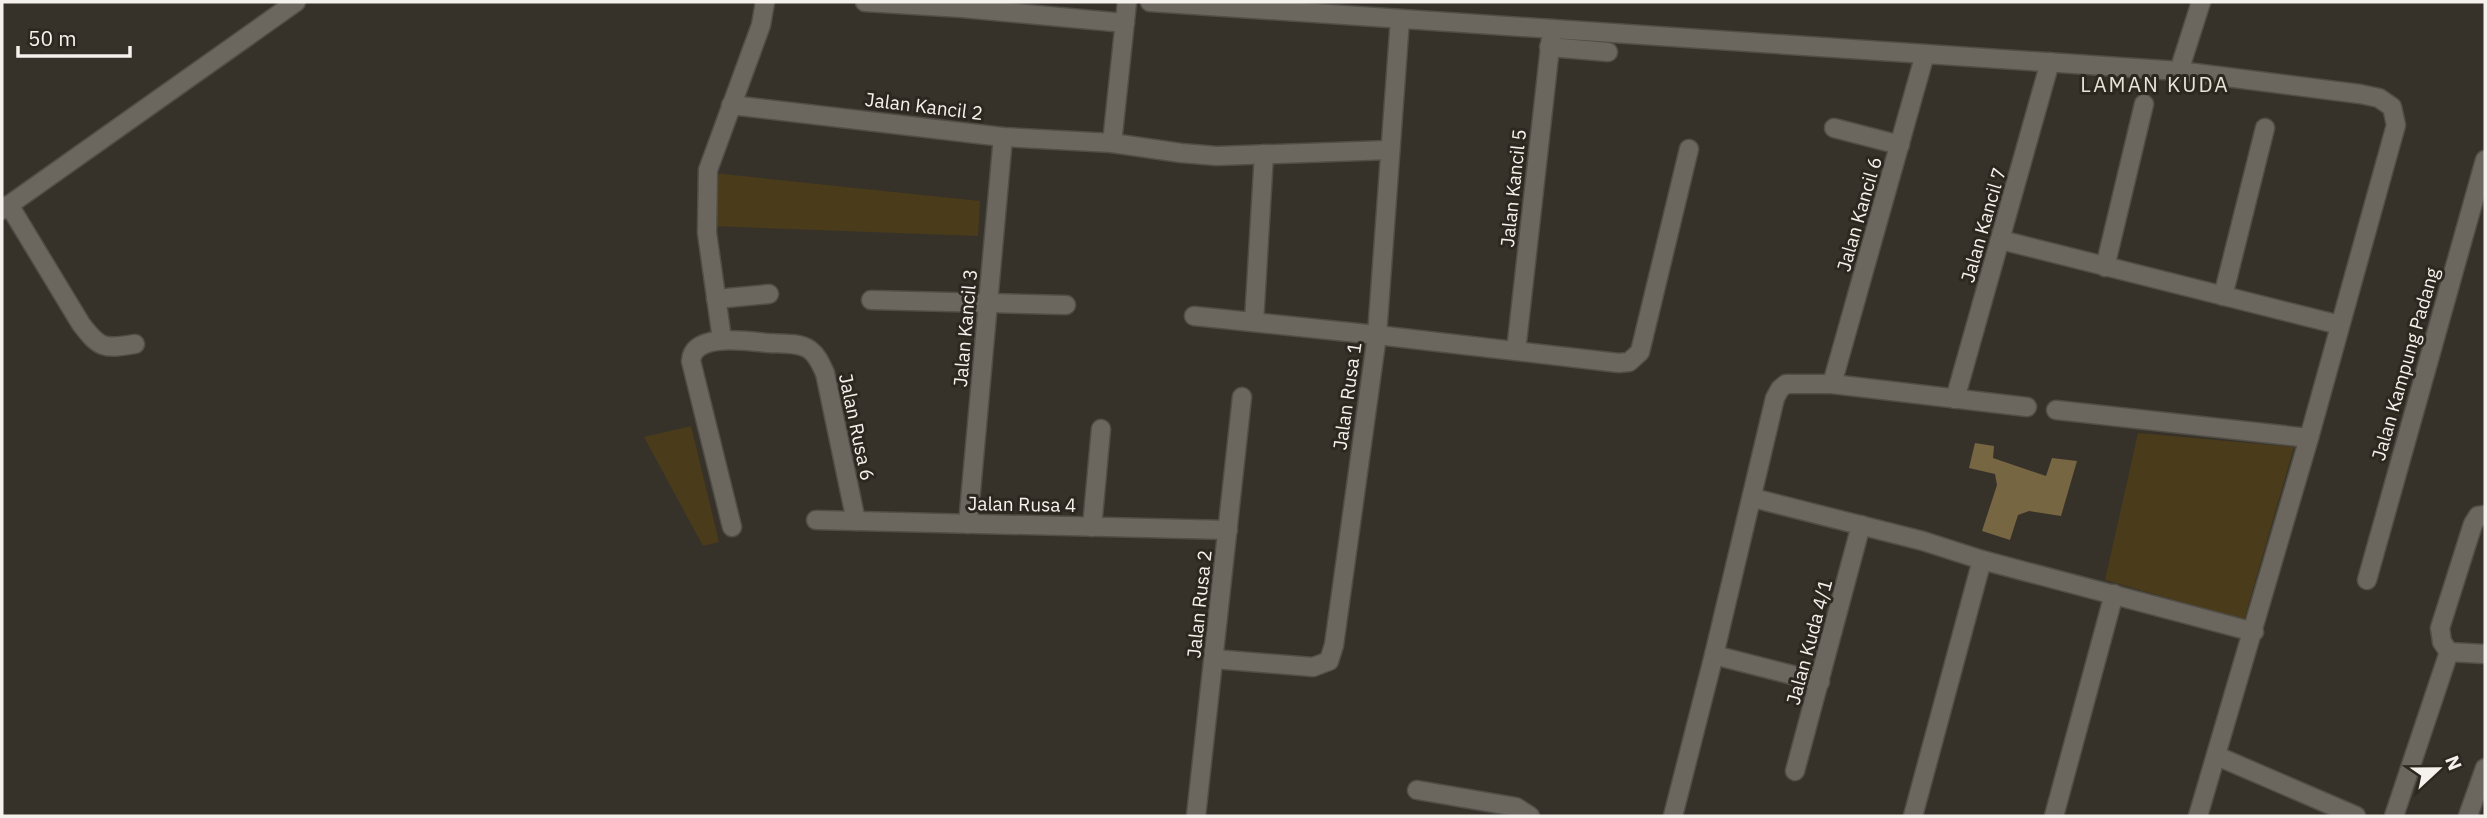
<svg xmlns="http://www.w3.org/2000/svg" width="2487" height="818" viewBox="0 0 2487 818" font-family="'IBM Plex Sans',sans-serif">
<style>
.green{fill:#4a3b1a}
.water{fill:#776642}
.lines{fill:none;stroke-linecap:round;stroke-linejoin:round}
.minor-casing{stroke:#514e47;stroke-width:21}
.minor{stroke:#6c675e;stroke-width:18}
.labels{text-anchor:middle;stroke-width:6;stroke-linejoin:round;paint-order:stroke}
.street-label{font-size:19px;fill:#f5f2ed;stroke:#2c2820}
.neighbourhood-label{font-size:21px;letter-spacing:2px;fill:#e8e2d8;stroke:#2c2820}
</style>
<rect width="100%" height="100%" fill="#363229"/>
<g class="green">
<polygon points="713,173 980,201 978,236 710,226"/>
<polygon points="691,426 719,542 703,546 644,437"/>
<polygon points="2138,433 2294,447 2244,620 2105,580"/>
</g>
<polygon class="water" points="1975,443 1994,446 1993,458 2046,476 2052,458 2077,461 2061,516 2029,511 2018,515 2010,540 1982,531 1997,485 1995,474 1969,468"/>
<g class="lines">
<g class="minor-casing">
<g id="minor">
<polyline points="865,2 962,8 1125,23"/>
<polyline points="1150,2 2179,71 2360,94 2379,98 2392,107 2396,125 2309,438 2198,816"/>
<polyline points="1549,47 1608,52"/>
<polyline points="2179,71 2201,2"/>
<polyline points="731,105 1003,137 1112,143 1181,153 1217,156 1390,150"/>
<polyline points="1834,128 1900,145"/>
<polyline points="1112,143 1127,2"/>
<path d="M9 205 81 324C100 349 104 349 135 344"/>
<polyline points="2,210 296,2"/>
<polyline points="2001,240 2340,325"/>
<polyline points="2105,267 2144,104"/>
<polyline points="2223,296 2265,128"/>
<polyline points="716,299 769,294"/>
<polyline points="871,300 1066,305"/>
<polyline points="1194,316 1377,335 1619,363 1629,362 1640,352 1689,149"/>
<polyline points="1254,322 1264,154"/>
<polyline points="722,339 707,233 708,170 761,25 765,2"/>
<polyline points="1516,351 1552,29"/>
<polyline points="1832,384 1925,54"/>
<polyline points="1955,399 2050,62"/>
<polyline points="2056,410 2309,438"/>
<polyline points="1753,498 1923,541 1982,560"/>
<polyline points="2485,515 2478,516 2473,524 2440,628 2442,642 2449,652 2485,654"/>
<polyline points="816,520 1228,530"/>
<polyline points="968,524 1003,137"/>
<path d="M732 527 691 361C693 332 748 341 768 343 781 344 799 342 810 350 818 356 821 365 825 373L856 521"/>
<polyline points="1092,527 1101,429"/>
<polyline points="2367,580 2485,160"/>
<polyline points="1714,655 1820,682"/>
<polyline points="1214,659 1313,667 1329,661 1334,645 1377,335 1400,19"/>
<polyline points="2217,756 2356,816"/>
<polyline points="1795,771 1861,525"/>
<polyline points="1417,790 1516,807 1530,816"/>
<polyline points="1196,816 1242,397"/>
<polyline points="1673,816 1714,655 1775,398 1780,389 1786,384 1832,384 2027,407"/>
<polyline points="1913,816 1982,560 2254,632"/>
<polyline points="2054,816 2114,594"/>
<polyline points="2394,816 2449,652"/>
<polyline points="2468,816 2485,768"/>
</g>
</g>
<use href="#minor" class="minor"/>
</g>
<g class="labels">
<g class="street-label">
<text transform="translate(924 106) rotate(7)" y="7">Jalan Kancil 2</text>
<text transform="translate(1513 188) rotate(-84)" y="7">Jalan Kancil 5</text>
<text transform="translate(1859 214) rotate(-74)" y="7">Jalan Kancil 6</text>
<text transform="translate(1983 225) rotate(-74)" y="7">Jalan Kancil 7</text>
<text transform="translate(965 328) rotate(-85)" y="7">Jalan Kancil 3</text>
<text transform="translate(2405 364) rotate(-74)" y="7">Jalan Kampung Padang</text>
<text transform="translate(1347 396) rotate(-82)" y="7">Jalan Rusa 1</text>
<text transform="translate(857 427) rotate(78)" y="7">Jalan Rusa 6</text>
<text transform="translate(1022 504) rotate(1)" y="7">Jalan Rusa 4</text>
<text transform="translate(1199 604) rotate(-84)" y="7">Jalan Rusa 2</text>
<text transform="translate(1809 642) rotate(-75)" y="7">Jalan Kuda 4/1</text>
</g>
<g class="neighbourhood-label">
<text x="2155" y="92">LAMAN KUDA</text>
</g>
</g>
<rect width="2487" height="818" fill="none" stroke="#f5f2ed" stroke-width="7"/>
<g transform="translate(2438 769) rotate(68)" stroke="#2c2820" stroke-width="5" paint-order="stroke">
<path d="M0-5L12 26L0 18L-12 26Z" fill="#f5f2ed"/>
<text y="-10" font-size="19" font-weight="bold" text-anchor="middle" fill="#f5f2ed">N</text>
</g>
<path d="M18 46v10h112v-10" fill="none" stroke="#f5f2ed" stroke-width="3.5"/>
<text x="28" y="46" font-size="21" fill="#f5f2ed" stroke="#2c2820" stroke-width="5" paint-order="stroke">50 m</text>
</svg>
